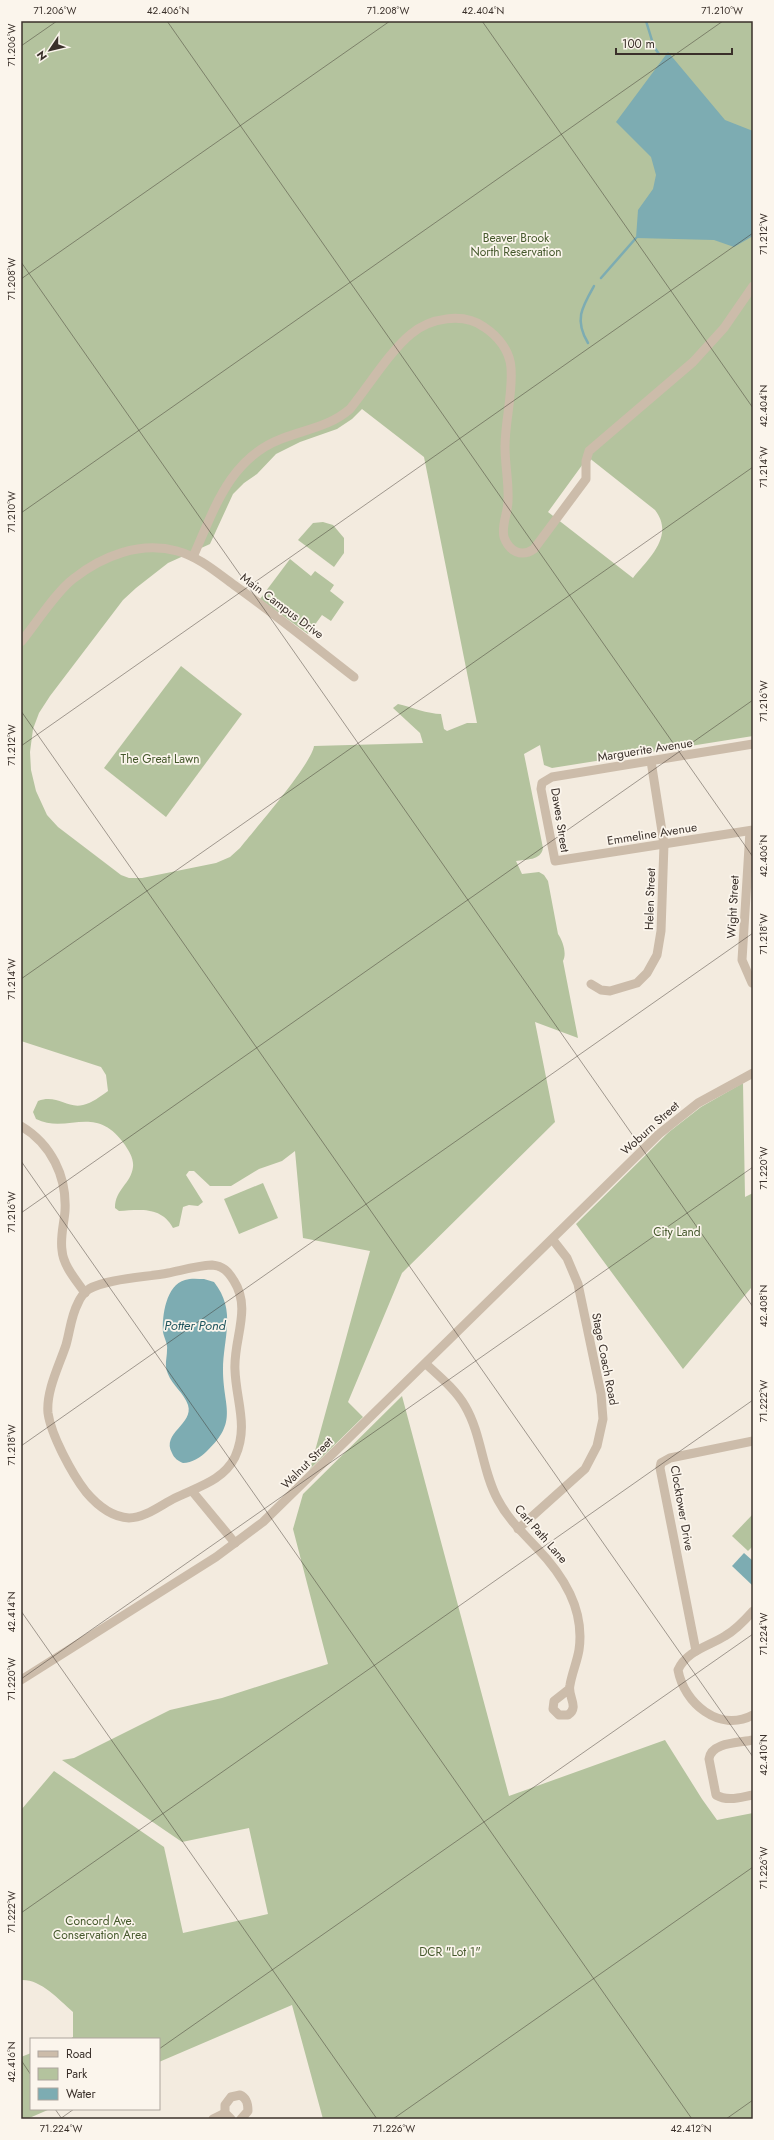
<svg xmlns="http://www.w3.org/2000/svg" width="774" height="2140" viewBox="0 0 774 2140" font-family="Jost,sans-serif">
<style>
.green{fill:#b4c39e;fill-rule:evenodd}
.water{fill:#7dacb2}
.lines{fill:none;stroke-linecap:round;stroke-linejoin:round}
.stream{stroke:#7dacb2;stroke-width:2.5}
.minor{stroke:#ccbcaa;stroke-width:9}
.ticks{fill:none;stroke:#3a302a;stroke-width:1;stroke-opacity:0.45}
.labels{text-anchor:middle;stroke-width:3.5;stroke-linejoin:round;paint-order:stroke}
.park-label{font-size:12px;fill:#46592d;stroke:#fbf5ec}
.street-label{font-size:12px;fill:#3a302a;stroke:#fbf5ec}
.water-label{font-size:13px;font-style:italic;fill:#1e545d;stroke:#fbf5ec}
.neatline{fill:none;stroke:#3a302a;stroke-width:1.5}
.ticks-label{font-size:10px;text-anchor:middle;fill:#3a302a}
</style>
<rect width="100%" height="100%" fill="#f3ebdf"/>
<g class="green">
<path d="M21 21H753V736L552 768 544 765 540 745 524 754 543 848C541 861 526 859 516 861L522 874 539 872 544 875 548 881 558 934C563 941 567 954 563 961L578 1038 535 1022 555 1122 402 1273 348 1402 363 1417 310 1469 370 1251 303 1238 295 1151 282 1161 259 1169 231 1186H210L194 1171H189L186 1175 203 1202 198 1206 189 1205 183 1207 179 1226 173 1228C161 1206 140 1210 119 1211L115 1208C115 1189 131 1184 133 1167 134 1159 129 1151 125 1145 95 1102 68 1135 36 1119L33 1112 38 1101C57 1094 67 1109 83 1105 92 1103 101 1096 108 1091L106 1075 101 1067 21 1041ZM362 409 424 457 477 723H467L447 731 444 729 441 714C428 714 411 707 398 704L393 708 420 733 423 743 314 746C311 765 255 829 240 848L230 857 216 863 142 878H129L121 875 58 827 47 815 36 791 31 770 30 752 33 729 39 713 50 696 123 600 136 588 168 563 210 544 233 494 244 483 257 474 276 454 300 442 337 429 352 419ZM588 457 655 510C675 536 649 558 633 578L548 512Z"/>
<polygon points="323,522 333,525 344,538 344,553 334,567 298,540 313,523"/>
<polygon points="290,559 311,576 315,571 334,585 330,591 344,602 331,621 322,615 308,634 260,599"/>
<polygon points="181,666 242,714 166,817 104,768"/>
<polygon points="743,1083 745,1197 753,1193 751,1288 683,1369 576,1224 669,1132 701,1107"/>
<polygon points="263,1183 278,1218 239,1234 224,1199"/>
<path d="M402 1396 509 1796 665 1740 702 1799 717 1820 753 1813V2119H323L292 2005 159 2062V2039H70L73 2037V2012C58 1999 41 1979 21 1980V1810L54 1771 164 1847 183 1933 268 1914 249 1828 182 1842 62 1760 74 1758 170 1710 222 1698 328 1664 293 1529 303 1494Z"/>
<polygon points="753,1514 753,1546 748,1551 732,1536"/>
<polygon points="31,2053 31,2109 50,2109 27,2119 21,2119 21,2057"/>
</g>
<g class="water">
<polygon points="668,52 725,120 753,131 753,236 734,247 714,240 636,238 638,210 653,189 656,175 651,157 616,122"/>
<path d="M204 1279 214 1282C237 1311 223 1338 223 1370 223 1407 239 1421 207 1451 201 1457 192 1463 183 1463 178 1461 174 1458 172 1453 161 1433 194 1424 188 1405 184 1393 172 1385 168 1374 164 1365 167 1359 167 1350 168 1344 164 1338 163 1332 162 1316 166 1285 185 1280 191 1278 198 1279 204 1279Z"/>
<polygon points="744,1553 753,1561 752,1585 732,1566"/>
</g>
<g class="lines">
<g class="stream">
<polyline points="646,21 654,47 659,54"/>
<polyline points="601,278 636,238"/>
<path d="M588 343C574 320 582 307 594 286"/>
</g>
<g class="minor">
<path d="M193 557C214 510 229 459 281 439 306 429 329 427 350 409 368 387 390 351 411 334 430 318 463 312 484 327 498 336 510 351 511 368 513 394 505 421 505 447 505 465 509 483 508 501 508 513 501 525 504 537 509 551 521 558 534 549L586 479V461L589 451 693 362 724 328 753 286"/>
<path d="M21 642C35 625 56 592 73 579 102 556 140 541 177 551 199 557 216 572 234 585 275 614 314 646 354 677"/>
<polyline points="753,744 552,777 542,783 541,789 555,861 753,830"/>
<polyline points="750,831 742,960 752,983"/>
<polyline points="591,984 601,990 610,991 637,983 647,973 657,955 661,931 664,844 651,761"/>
<path d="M21 1126C51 1144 67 1176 65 1211 64 1224 60 1237 62 1250 63 1266 77 1281 85 1293"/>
<path d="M212 1265C223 1266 228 1271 234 1281 252 1309 233 1340 235 1370 236 1401 249 1426 235 1457 223 1481 197 1487 175 1498 161 1505 145 1518 129 1518 111 1517 97 1505 86 1492 72 1474 51 1435 48 1413 46 1391 59 1366 66 1345 70 1331 71 1316 78 1303 80 1298 85 1292 89 1289 106 1279 148 1277 168 1273 183 1270 196 1266 212 1265Z"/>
<path d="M426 1364C439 1376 456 1390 465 1406 482 1435 482 1471 498 1500 508 1519 522 1532 536 1547 563 1575 585 1609 579 1650 577 1662 572 1673 570 1685 567 1696 580 1707 568 1715H559L553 1709 554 1701 568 1690"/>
<polyline points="192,1491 235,1543"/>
<polyline points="518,1529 585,1469 597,1446 603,1419 601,1394 578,1284 567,1258 553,1240"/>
<path d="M753 1611C745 1620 736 1630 725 1636 709 1646 686 1651 678 1670 684 1703 719 1733 753 1715"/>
<polyline points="696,1651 660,1468 661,1463 670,1458 753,1441"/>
<polyline points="21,1680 216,1557 263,1522 659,1134 698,1103 753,1073"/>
<path d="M753 1740C739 1743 711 1742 709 1759L716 1795C728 1802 741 1797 753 1795"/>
<polyline points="213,2119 225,2113"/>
<path d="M231 2119 225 2113V2105L231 2097 240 2095C247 2098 248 2104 248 2111L241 2119"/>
</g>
</g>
<path class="ticks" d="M167 21 753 857M482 21 753 408M21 46 57 21M21 262 753 1307M21 279 390 21M21 513 723 21M21 711 753 1757M21 746 753 233M21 979 753 467M21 1161 692 2119M21 1213 753 700M21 1446 753 933M21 1611 377 2119M21 1679 753 1167M21 1913 753 1400M159 2049 753 1634M21 2060 31 2075M55 2109 62 2119M60 2119 74 2109M393 2119 753 1867M726 2119 753 2100"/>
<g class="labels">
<g class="park-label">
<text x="516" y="242">Beaver Brook<tspan x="516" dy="14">North Reservation</tspan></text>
<text x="160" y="763">The Great Lawn</text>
<text x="677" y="1236">City Land</text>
<text x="100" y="1925">Concord Ave.<tspan x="100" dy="14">Conservation Area</tspan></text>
<text x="450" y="1956">DCR "Lot 1"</text>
</g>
<g class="street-label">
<text transform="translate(282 606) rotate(37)" y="4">Main Campus Drive</text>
<text transform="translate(645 750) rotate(-9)" y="4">Marguerite Avenue</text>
<text transform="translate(560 820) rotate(81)" y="4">Dawes Street</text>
<text transform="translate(652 834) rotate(-9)" y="4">Emmeline Avenue</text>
<text transform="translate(650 899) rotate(-88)" y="4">Helen Street</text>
<text transform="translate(733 907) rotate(-87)" y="4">Wight Street</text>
<text transform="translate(650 1128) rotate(-42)" y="4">Woburn Street</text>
<text transform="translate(605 1359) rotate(79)" y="4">Stage Coach Road</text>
<text transform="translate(307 1463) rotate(-45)" y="4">Walnut Street</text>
<text transform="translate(682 1508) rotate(80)" y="4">Clocktower Drive</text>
<text transform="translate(541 1534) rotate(49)" y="4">Cart Path Lane</text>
</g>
<g class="water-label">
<text x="195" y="1330">Potter Pond</text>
</g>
</g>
<rect width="774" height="2140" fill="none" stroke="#fbf5ec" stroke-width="44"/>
<rect x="30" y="2038" width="130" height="72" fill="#fbf5ec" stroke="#aea69e"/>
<rect x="38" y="2051" width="20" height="6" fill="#ccbcaa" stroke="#aea69e"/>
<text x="66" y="2058" font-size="12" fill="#3a302a">Road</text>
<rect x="38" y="2068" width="20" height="12" fill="#b4c39e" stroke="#aea69e"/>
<text x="66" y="2078" font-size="12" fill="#3a302a">Park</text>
<rect x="38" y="2088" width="20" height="12" fill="#7dacb2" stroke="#aea69e"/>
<text x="66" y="2098" font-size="12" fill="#3a302a">Water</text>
<g transform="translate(50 50) rotate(235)" stroke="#fbf5ec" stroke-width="3" paint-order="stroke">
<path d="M0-3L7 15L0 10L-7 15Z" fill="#3a302a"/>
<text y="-6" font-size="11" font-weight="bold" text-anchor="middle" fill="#3a302a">N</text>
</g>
<path d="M616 48v6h116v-6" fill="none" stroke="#3a302a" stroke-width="2"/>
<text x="622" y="48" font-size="12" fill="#3a302a" stroke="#fbf5ec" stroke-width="3" paint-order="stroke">100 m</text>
<rect x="22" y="22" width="730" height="2096" class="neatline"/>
<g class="ticks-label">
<text x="55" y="14">71.206°W</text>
<text x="168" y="14">42.406°N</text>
<text x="388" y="14">71.208°W</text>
<text x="483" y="14">42.404°N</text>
<text x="722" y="14">71.210°W</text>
<text transform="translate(11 45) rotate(-90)" y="4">71.206°W</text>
<text transform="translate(763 234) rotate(-90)" y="4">71.212°W</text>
<text transform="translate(11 279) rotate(-90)" y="4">71.208°W</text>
<text transform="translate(763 406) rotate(-90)" y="4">42.404°N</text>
<text transform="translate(763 467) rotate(-90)" y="4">71.214°W</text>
<text transform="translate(11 512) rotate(-90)" y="4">71.210°W</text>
<text transform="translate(763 701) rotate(-90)" y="4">71.216°W</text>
<text transform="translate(11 745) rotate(-90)" y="4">71.212°W</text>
<text transform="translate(763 856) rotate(-90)" y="4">42.406°N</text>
<text transform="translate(763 934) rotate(-90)" y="4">71.218°W</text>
<text transform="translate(11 979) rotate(-90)" y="4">71.214°W</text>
<text transform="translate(763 1168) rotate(-90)" y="4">71.220°W</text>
<text transform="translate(11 1212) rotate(-90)" y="4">71.216°W</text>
<text transform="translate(763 1306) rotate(-90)" y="4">42.408°N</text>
<text transform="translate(763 1401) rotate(-90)" y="4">71.222°W</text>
<text transform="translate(11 1445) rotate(-90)" y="4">71.218°W</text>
<text transform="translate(11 1612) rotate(-90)" y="4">42.414°N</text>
<text transform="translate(763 1634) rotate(-90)" y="4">71.224°W</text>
<text transform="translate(11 1679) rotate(-90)" y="4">71.220°W</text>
<text transform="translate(763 1755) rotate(-90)" y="4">42.410°N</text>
<text transform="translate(763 1868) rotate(-90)" y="4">71.226°W</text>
<text transform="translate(11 1912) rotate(-90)" y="4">71.222°W</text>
<text transform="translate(11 2062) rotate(-90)" y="4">42.416°N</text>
<text x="61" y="2132">71.224°W</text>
<text x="394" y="2132">71.226°W</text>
<text x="691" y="2132">42.412°N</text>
</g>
</svg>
